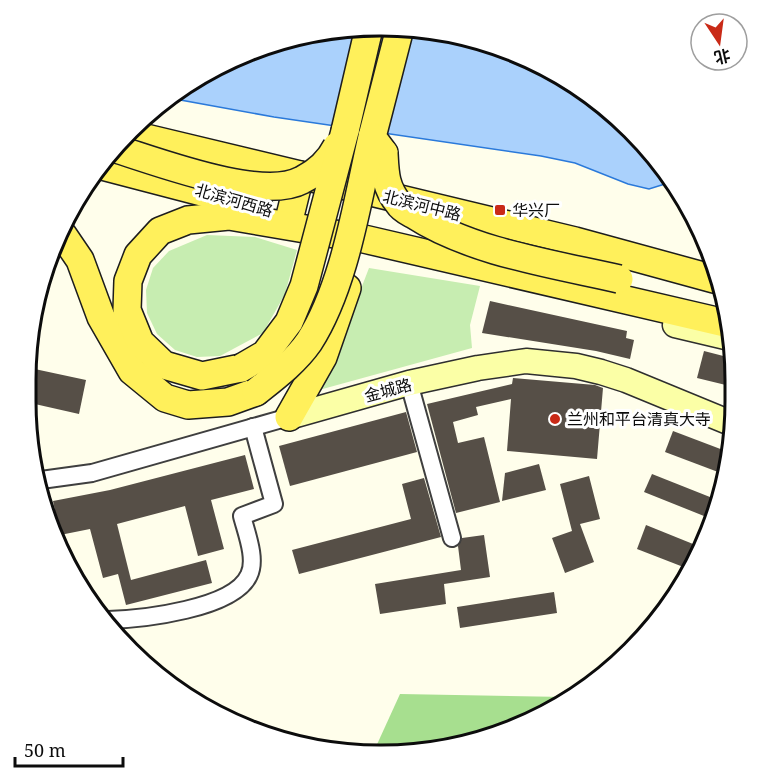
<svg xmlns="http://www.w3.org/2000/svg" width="761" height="781" viewBox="0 0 761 781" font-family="'Noto Serif','Noto Sans SC',serif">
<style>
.green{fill:#c7edb1}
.forest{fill:#a7df8f}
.water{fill:#aad1fc;stroke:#2a79da;stroke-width:1.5}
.building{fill:#564f47}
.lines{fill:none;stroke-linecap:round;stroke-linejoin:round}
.street-casing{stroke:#3f3f3f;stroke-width:20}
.secondary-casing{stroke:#2e2e2e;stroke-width:27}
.primary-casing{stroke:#1d1d1d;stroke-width:30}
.street{stroke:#fff;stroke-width:16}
.secondary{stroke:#fbffa6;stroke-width:24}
.primary{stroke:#fff05b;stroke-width:27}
.primary-bridge-casing{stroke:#1d1d1d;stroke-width:30;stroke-linecap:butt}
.primary-bridge{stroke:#fff05b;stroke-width:27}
.poi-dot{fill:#c92a17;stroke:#fff;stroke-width:2}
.labels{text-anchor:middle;stroke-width:6;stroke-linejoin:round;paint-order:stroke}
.street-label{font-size:16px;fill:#0c0c0c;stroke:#fff}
.poi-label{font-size:16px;fill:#0c0c0c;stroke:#fff;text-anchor:start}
.rim{fill:none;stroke:#0c0c0c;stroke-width:3}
</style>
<rect width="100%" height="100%" fill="#fffeeb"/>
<g class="green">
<polygon points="207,235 255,237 297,250 285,294 263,333 220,356 197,357 175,350 157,334 147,313 146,290 153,268 169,251"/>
<polygon points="369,268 480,286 470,325 472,348 319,390 342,338"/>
</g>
<polygon class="forest" points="400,694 566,697 537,719 403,755 374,751"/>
<polygon class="water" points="358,26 495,44 615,114 668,183 649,189 628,184 575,163 541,156 274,117 175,99 224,62"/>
<g class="building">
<polygon points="490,301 627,331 626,338 634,340 630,359 596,351 482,333"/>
<polygon points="704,351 735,359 734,387 697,378"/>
<polygon points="30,368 86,380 79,414 26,402"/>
<polygon points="513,378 595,385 603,388 597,459 507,451 511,399 476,407 478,415 453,422 458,443 484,437 500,502 456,513 427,404 512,384"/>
<polygon points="406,412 417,452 290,486 279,446"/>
<polygon points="673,431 731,453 726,475 665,452"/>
<polygon points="245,455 254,489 211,500 224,549 198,556 185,506 117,524 131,580 206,560 212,583 126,605 118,574 103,578 90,529 60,535 53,501 110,490"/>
<polygon points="539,464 546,490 502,501 505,473"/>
<polygon points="652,474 720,501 714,520 644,492"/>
<polygon points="589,476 600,519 580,524 594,562 565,573 552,538 572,531 560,484"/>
<polygon points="424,478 441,537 299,574 292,550 411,519 402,484"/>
<polygon points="646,525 698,546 686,568 637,549"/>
<polygon points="484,535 490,577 444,584 446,604 380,614 375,584 461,570 458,546 462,538"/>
<polygon points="554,592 557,613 460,628 457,607"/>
</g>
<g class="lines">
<g class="street-casing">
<g id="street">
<polyline points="409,383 452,538"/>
<polyline points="41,480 92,473 289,417"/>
<path d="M108 620C142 619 234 609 249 575 257 559 246 532 242 516L274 504 253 427"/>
</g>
</g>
<g class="secondary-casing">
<g id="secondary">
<polyline points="675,325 730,338"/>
<polyline points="289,417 409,383 478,368 526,361 576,366 601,372 626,380 733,424"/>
</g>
</g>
<g class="primary-casing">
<g id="primary">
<polyline points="345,131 369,28"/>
<polyline points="129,134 575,241 714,279"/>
<polyline points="384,153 372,137 399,32"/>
<polyline points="102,166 259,207"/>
<polyline points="290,216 300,175"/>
<polyline points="63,235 80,260 101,317 132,371 165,398 188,405 228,402 256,392"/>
<polyline points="241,368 202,376 164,365 140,342 127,310 128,281 138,255 160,231 188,220 229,216 364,239 725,323"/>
<polyline points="289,417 323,357 347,288"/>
</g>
</g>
<use href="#street" class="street"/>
<use href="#secondary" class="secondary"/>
<use href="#primary" class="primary"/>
<g class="primary-bridge-casing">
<g id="primary-bridge">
<path d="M113 148C156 161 261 202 302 180 318 172 329 162 337 146"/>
<path d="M384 153C385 173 385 187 399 204 402 209 409 212 414 215 471 252 553 264 619 279"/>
<polyline points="241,368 265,354 289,322 304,286 345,131"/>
<path d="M256 392C275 377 295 362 309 342 345 286 357 202 372 137"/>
</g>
</g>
<use href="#primary-bridge" class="primary-bridge"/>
</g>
<g class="poi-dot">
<rect x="494" y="204" width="12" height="12" rx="3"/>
<circle cx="555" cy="419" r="6"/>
</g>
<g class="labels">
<g class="street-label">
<text transform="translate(234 200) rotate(16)" y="6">北滨河西路</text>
<text transform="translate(422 205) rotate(14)" y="6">北滨河中路</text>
<text transform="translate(388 390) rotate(-15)" y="6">金城路</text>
</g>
<g class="poi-label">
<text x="512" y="216">华兴厂</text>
<text x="567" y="425">兰州和平台清真大寺</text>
</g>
</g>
<path d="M0 0H761V781H0ZM380 36H381A344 344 0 0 1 725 380V401A344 344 0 0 1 381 745H380A344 344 0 0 1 36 401V380A344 344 0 0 1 380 36Z" fill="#fff" fill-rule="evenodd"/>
<path class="rim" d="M380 36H381A344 344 0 0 1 725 380V401A344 344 0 0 1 381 745H380A344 344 0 0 1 36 401V380A344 344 0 0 1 380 36Z"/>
<g transform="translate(719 42) rotate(167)"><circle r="28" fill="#ffffff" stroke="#9e9e9e" stroke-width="1.5"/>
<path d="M0-4.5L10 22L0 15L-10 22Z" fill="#c92a17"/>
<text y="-9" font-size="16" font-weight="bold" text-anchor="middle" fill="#0c0c0c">北</text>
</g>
<path d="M15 757v9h108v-9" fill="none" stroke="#0c0c0c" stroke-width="3"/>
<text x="24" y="757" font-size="18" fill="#0c0c0c" stroke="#ffffff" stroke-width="4.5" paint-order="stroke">50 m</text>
</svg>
